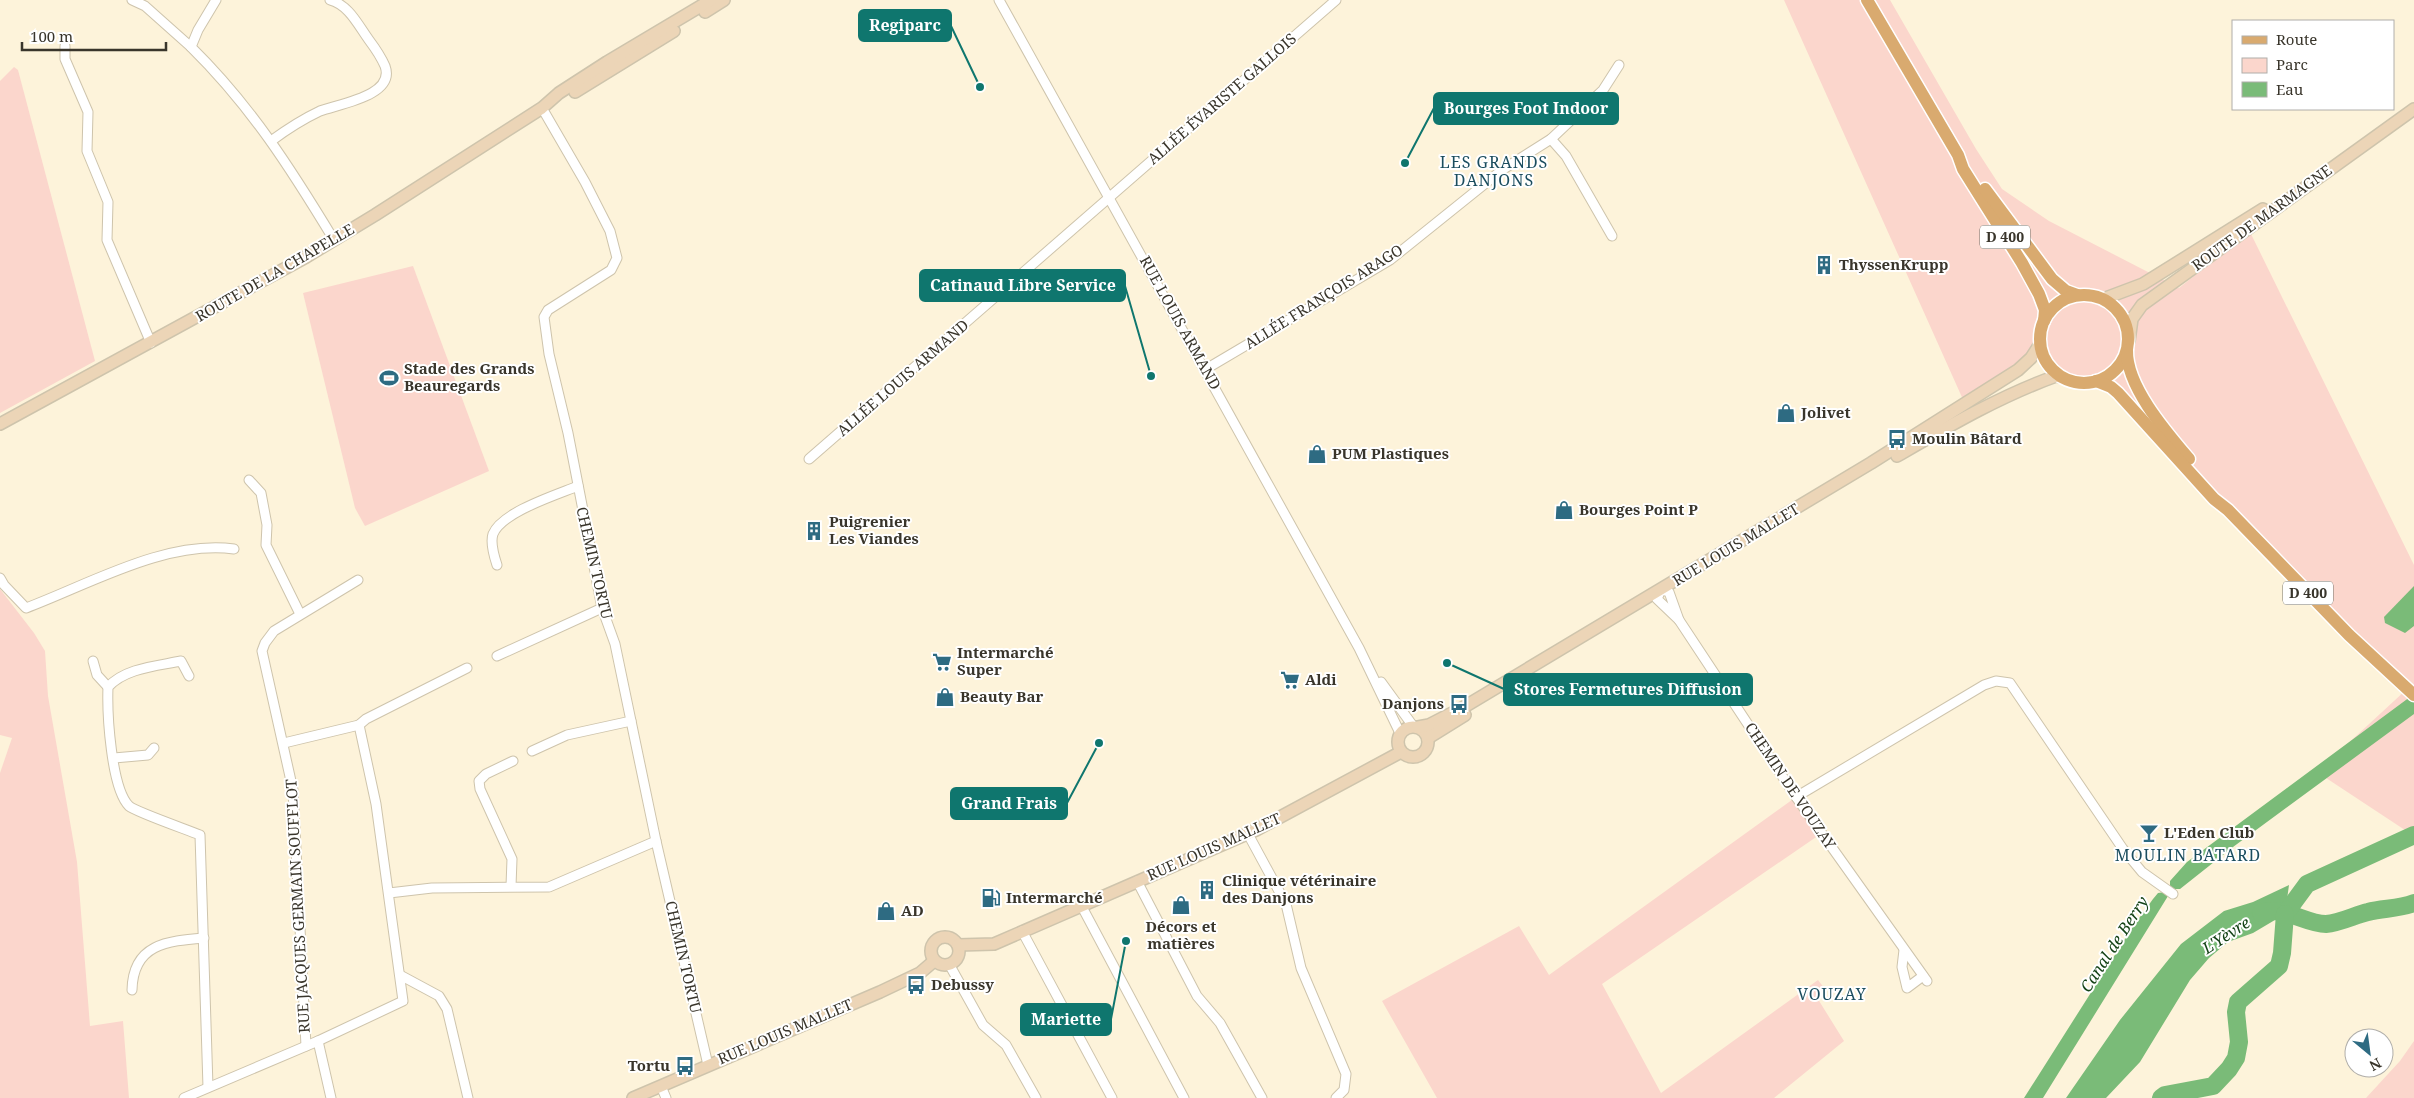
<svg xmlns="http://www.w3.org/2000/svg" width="2414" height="1098" viewBox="0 0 2414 1098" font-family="'Noto Serif',serif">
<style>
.green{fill:#fbd6cc}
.water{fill:#7abb78}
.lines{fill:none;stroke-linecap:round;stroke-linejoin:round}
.river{stroke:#7abb78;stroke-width:18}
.street-casing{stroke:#cec4ac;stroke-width:11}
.secondary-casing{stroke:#cec4ac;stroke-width:14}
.primary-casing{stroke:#fff;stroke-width:15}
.street{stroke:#fff;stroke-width:9}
.secondary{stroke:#ecd5b7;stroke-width:11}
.primary{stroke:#d9aa6f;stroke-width:12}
.labels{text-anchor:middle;stroke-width:4;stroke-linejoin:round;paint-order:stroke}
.shield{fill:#fff;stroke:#74726b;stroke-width:1}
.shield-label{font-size:14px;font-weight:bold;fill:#39352b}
.street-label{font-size:15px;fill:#39352b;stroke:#fff}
.poi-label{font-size:15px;font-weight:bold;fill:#39352b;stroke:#fff;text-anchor:start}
.neighbourhood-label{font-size:16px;letter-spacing:1px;fill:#1b4d5e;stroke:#fff}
.water-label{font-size:16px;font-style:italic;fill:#154317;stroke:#fff}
.leader{fill:none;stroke:#0f766e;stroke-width:2}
.callout-dot{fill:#0f766e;stroke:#fff;stroke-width:2}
.callout{fill:#0f766e;stroke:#0f766e;stroke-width:2}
.callout-label{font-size:16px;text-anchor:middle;font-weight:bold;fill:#fff}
</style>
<rect width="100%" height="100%" fill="#fdf3da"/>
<g class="green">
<path d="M1784 0H1890L1976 149 2002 189 2049 221 2179 288 2239 240 2251 234 2414 565V836L2317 772 2407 689 2129 405 2097 381C2070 387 2046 371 2040 345L2031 358 1965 404Z"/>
<polygon points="14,67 18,70 95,361 0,413 0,81"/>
<polygon points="413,266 489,471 365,526 355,508 303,293"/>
<polygon points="0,589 34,633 45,651 48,696 77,862 90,1026 123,1021 129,1098 0,1098 0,773 12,738 0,735"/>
<polygon points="1796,797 1822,833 1602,984 1661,1093 1818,980 1825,989 1816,996 1844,1041 1774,1098 1437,1098 1382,1001 1519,926 1549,975"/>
<polygon points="2414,1041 2414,1098 2366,1098 2400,1061"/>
</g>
<g class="water">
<polygon points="2414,586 2414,626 2405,633 2385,623 2384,617"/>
<polygon points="2414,694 2414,714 2233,847 2180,889 2174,889 2168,896 2043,1098 2024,1098 2132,928 2153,899 2158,893 2165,892 2170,886 2170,881 2187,862"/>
<polygon points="2289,885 2285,914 2253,933 2228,942 2209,958 2190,980 2140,1062 2106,1098 2066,1098 2120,1020 2181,944 2224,911 2253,902"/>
</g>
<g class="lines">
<g class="river">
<path d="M2261 913C2283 905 2305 924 2326 924 2340 923 2355 915 2368 912 2383 908 2399 909 2414 903"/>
<polyline points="2285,914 2307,884 2414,835"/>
<polyline points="2161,1098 2165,1095 2213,1086 2229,1069 2236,1058 2239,1042 2236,1012 2238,1002 2279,966 2282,953 2285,914"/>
</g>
<g class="street-casing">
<g id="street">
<polyline points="132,0 145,6 191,47"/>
<path d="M216 0 198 30 191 47C251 106 291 169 334 240"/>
<polyline points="999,0 1359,648 1400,733"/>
<polyline points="65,46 65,59 88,112 87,151 108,202 107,240 151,343"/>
<polyline points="542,108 585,182 610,231 617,258 611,270 548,310 544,317 549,354 568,433 602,608 615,644 656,841 708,1065"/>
<polyline points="1551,139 1566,156 1612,236"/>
<path d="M271 141C286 130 303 119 320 111 338 104 396 96 385 66 381 57 375 48 369 40 358 25 349 5 330 0"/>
<polyline points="1206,369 1390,260 1502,170 1551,139 1603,90 1619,65"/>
<polyline points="809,459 1336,0"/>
<polyline points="249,480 261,493 267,525 266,545 300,614"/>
<path d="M497 565C494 556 490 543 493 534 502 512 556 495 578 486"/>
<path d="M0 578 4 585 26 608C90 584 165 540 234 549"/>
<polygon points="1661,590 1669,592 1679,620 1657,599"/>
<polyline points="1679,620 1796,797 1927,981"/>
<polyline points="497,656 602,608"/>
<polyline points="93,661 97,675 108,687"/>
<path d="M189 676 181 661C157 666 125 668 108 687 107 713 111 788 129 806 136 812 188 830 200 835L208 1087"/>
<polyline points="1381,682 1413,726"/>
<polyline points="284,743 359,725"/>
<polyline points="532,751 567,735 631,721"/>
<polyline points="114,758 148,755 154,748"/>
<polyline points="1796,797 1984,685 1996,681 2010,683 2123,849 2142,872 2173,894"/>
<polyline points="1248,834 1286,904 1301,968 1346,1074 1344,1090 1336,1098"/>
<polyline points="1137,881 1197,996 1220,1023 1262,1098"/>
<polyline points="511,886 512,859 480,789 479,781 486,774 513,761"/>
<polyline points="389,893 432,888 549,887 656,841"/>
<polyline points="1081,905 1184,1098"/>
<polyline points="1022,931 1112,1098"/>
<polyline points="1904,950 1902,967 1907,988 1923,976"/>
<polyline points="949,964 983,1025 1006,1045 1036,1098"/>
<polyline points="400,975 439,996 447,1009 468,1098"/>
<path d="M132 990C133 944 167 941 204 938"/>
<polyline points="318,1041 331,1098"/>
<polyline points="306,1046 293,790 262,651 265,643 274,631 358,580"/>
<polyline points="661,1086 666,1098"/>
<polyline points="184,1098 318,1041 403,1001 376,804 359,725 366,719 467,668"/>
</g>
</g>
<g class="secondary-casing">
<g id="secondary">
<polyline points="705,12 724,0"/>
<polyline points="575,92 674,31"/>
<polyline points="2103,299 2143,284 2263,209"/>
<polyline points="2129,341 2132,319 2142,305 2414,109"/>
<polyline points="0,424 306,257 375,215 542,108 559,93 607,62 711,0"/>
<path d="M1897 456C1949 426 2000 396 2056 376L2061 377"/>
<circle cx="1413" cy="742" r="15"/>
<polyline points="1418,727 1429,725 1464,707 1871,463 2018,370 2031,358 2040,344"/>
<polyline points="1428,738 1465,715"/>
<circle cx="945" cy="951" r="14"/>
<polyline points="958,945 994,944 1256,830 1401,752"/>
<polyline points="633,1098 880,992 920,973 934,961"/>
</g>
</g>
<g class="primary-casing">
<g id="primary">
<polyline points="1867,0 1958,155 1963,169 2022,263 2039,294 2045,310 2044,321"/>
<polyline points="1985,189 2052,279 2066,291 2077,295"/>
<circle cx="2084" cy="339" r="44"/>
<path d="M2127 350C2126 386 2166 432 2189 459"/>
<polyline points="2096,381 2111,387 2118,393 2214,499 2228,510 2349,635 2414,695"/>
</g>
</g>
<use href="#street" class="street"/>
<use href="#secondary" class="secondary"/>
<use href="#primary" class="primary"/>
</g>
<defs>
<g id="building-bare" transform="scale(1.5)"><path d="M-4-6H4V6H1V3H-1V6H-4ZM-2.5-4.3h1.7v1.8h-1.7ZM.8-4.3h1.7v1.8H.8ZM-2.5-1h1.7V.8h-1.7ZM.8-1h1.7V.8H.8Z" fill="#2e6b82" stroke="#fff" stroke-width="2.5" paint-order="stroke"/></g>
<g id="stadium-bare" transform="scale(1.5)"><path d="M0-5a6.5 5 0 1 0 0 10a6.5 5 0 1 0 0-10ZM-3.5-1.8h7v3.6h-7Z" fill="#2e6b82" stroke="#fff" stroke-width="2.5" paint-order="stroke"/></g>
<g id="shop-bare" transform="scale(1.5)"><path d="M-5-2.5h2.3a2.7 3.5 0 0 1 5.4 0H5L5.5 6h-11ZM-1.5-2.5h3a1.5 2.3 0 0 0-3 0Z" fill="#2e6b82" stroke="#fff" stroke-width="2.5" paint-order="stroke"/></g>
<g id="bus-bare" transform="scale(1.5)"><path d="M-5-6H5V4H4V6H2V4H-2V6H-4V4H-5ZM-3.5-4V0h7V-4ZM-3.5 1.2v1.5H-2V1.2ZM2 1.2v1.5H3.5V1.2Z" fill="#2e6b82" stroke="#fff" stroke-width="2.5" paint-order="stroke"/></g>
<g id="supermarket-bare" transform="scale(1.5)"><path d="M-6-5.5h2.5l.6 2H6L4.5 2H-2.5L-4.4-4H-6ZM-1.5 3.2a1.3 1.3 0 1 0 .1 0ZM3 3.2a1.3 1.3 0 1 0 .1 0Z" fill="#2e6b82" stroke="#fff" stroke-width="2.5" paint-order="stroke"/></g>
<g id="bar-bare" transform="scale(1.5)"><path d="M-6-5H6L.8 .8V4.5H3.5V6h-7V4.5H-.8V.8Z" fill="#2e6b82" stroke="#fff" stroke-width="2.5" paint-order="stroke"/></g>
<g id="fuel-bare" transform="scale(1.5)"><path d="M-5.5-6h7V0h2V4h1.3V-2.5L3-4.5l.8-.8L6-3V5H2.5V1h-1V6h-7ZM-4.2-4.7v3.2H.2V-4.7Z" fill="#2e6b82" stroke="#fff" stroke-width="2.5" paint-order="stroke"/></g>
</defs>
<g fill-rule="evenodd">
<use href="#building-bare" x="1824" y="265"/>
<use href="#stadium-bare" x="389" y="378"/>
<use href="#shop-bare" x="1786" y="413"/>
<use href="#bus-bare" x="1897" y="439"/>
<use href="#shop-bare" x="1317" y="454"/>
<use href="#shop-bare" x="1564" y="510"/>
<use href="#building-bare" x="814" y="531"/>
<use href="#supermarket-bare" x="942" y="662"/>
<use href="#supermarket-bare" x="1290" y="680"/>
<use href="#shop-bare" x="945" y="697"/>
<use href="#bus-bare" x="1459" y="704"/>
<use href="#bar-bare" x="2149" y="833"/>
<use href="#building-bare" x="1207" y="890"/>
<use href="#fuel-bare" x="991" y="898"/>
<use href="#shop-bare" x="1181" y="905"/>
<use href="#shop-bare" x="886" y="911"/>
<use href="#bus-bare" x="916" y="985"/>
<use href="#bus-bare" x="685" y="1066"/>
</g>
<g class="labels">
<g class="shield">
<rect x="1980" y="225.5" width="50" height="23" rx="4"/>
<rect x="2283" y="581.5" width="50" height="23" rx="4"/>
</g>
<g class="shield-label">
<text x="2005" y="242">D 400</text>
<text x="2308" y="598">D 400</text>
</g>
<g class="street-label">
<text transform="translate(1222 99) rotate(-41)" y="5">ALLÉE ÉVARISTE GALLOIS</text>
<text transform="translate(2262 218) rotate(-36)" y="5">ROUTE DE MARMAGNE</text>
<text transform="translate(275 273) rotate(-30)" y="5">ROUTE DE LA CHAPELLE</text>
<text transform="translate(1324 297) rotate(-32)" y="5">ALLÉE FRANÇOIS ARAGO</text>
<text transform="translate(1180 323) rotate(61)" y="5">RUE LOUIS ARMAND</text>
<text transform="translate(903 378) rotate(-41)" y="5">ALLÉE LOUIS ARMAND</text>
<text transform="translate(1736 545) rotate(-31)" y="5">RUE LOUIS MALLET</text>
<text transform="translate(594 563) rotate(77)" y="5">CHEMIN TORTU</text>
<text transform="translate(1790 786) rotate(56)" y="5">CHEMIN DE VOUZAY</text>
<text transform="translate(1214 847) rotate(-24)" y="5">RUE LOUIS MALLET</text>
<text transform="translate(298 906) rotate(-93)" y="5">RUE JACQUES GERMAIN SOUFFLOT</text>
<text transform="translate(683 957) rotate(77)" y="5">CHEMIN TORTU</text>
<text transform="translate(785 1032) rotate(-23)" y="5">RUE LOUIS MALLET</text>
</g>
<g class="poi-label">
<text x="1839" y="270">ThyssenKrupp</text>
<text x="404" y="374">Stade des Grands<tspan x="404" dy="17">Beauregards</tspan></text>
<text x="1801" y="418">Jolivet</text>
<text x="1912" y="444">Moulin Bâtard</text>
<text x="1332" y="459">PUM Plastiques</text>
<text x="1579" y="515">Bourges Point P</text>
<text x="829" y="527">Puigrenier<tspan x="829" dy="17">Les Viandes</tspan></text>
<text x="957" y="658">Intermarché<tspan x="957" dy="17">Super</tspan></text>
<text x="1305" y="685">Aldi</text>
<text x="960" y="702">Beauty Bar</text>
<text x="1444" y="709" text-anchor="end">Danjons</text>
<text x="2164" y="838">L'Eden Club</text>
<text x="1222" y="886">Clinique vétérinaire<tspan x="1222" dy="17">des Danjons</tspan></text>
<text x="1006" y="903">Intermarché</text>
<text x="901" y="916">AD</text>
<text x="1181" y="932" text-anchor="middle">Décors et<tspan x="1181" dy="17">matières</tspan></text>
<text x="931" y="990">Debussy</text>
<text x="670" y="1071" text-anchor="end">Tortu</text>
</g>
<g class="neighbourhood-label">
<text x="1494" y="168">LES GRANDS<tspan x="1494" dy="18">DANJONS</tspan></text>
<text x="2188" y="861">MOULIN BATARD</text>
<text x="1832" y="1000">VOUZAY</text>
</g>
<g class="water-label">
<text transform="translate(2226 935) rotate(-33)" y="6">L'Yèvre</text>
<text transform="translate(2114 944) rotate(-57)" y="6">Canal de Berry</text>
</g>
</g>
<path class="leader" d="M980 87L951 26M1405 163L1434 108M1151 376L1125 286M1447 663L1504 689M1099 743L1067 803M1126 941L1111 1019"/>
<g class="callout-dot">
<circle cx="980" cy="87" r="5"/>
<circle cx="1405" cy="163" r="5"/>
<circle cx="1151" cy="376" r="5"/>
<circle cx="1447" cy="663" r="5"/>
<circle cx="1099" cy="743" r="5"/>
<circle cx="1126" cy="941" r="5"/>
</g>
<g class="callout">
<rect x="859" y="10" width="92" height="31" rx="5"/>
<rect x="1434" y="93" width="184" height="31" rx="5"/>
<rect x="920" y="270" width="205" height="31" rx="5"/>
<rect x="1504" y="674" width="248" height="31" rx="5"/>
<rect x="951" y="788" width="116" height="31" rx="5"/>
<rect x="1021" y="1004" width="90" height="31" rx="5"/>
</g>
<g class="callout-label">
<text x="905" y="31">Regiparc</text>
<text x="1526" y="114">Bourges Foot Indoor</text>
<text x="1023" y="291">Catinaud Libre Service</text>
<text x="1628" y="695">Stores Fermetures Diffusion</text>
<text x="1009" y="809">Grand Frais</text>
<text x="1066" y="1025">Mariette</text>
</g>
<rect x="2232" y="20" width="162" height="90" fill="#ffffff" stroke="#b0aeaa"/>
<rect x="2242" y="36" width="25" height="8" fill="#d9aa6f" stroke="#b0aeaa"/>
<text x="2276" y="45" font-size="15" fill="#39352b">Route</text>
<rect x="2242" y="58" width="25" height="15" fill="#fbd6cc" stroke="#b0aeaa"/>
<text x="2276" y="70" font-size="15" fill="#39352b">Parc</text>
<rect x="2242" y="82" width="25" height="15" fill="#7abb78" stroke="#b0aeaa"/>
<text x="2276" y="95" font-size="15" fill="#39352b">Eau</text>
<g transform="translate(2369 1053) rotate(151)"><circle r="24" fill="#ffffff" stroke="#b0aeaa"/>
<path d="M0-4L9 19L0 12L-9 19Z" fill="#2e6b82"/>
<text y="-8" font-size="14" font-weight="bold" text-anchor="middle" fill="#39352b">N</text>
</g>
<path d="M22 42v8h144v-8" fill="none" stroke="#39352b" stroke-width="2.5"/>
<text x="30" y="42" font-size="15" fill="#39352b" stroke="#ffffff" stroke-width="4" paint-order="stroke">100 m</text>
</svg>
